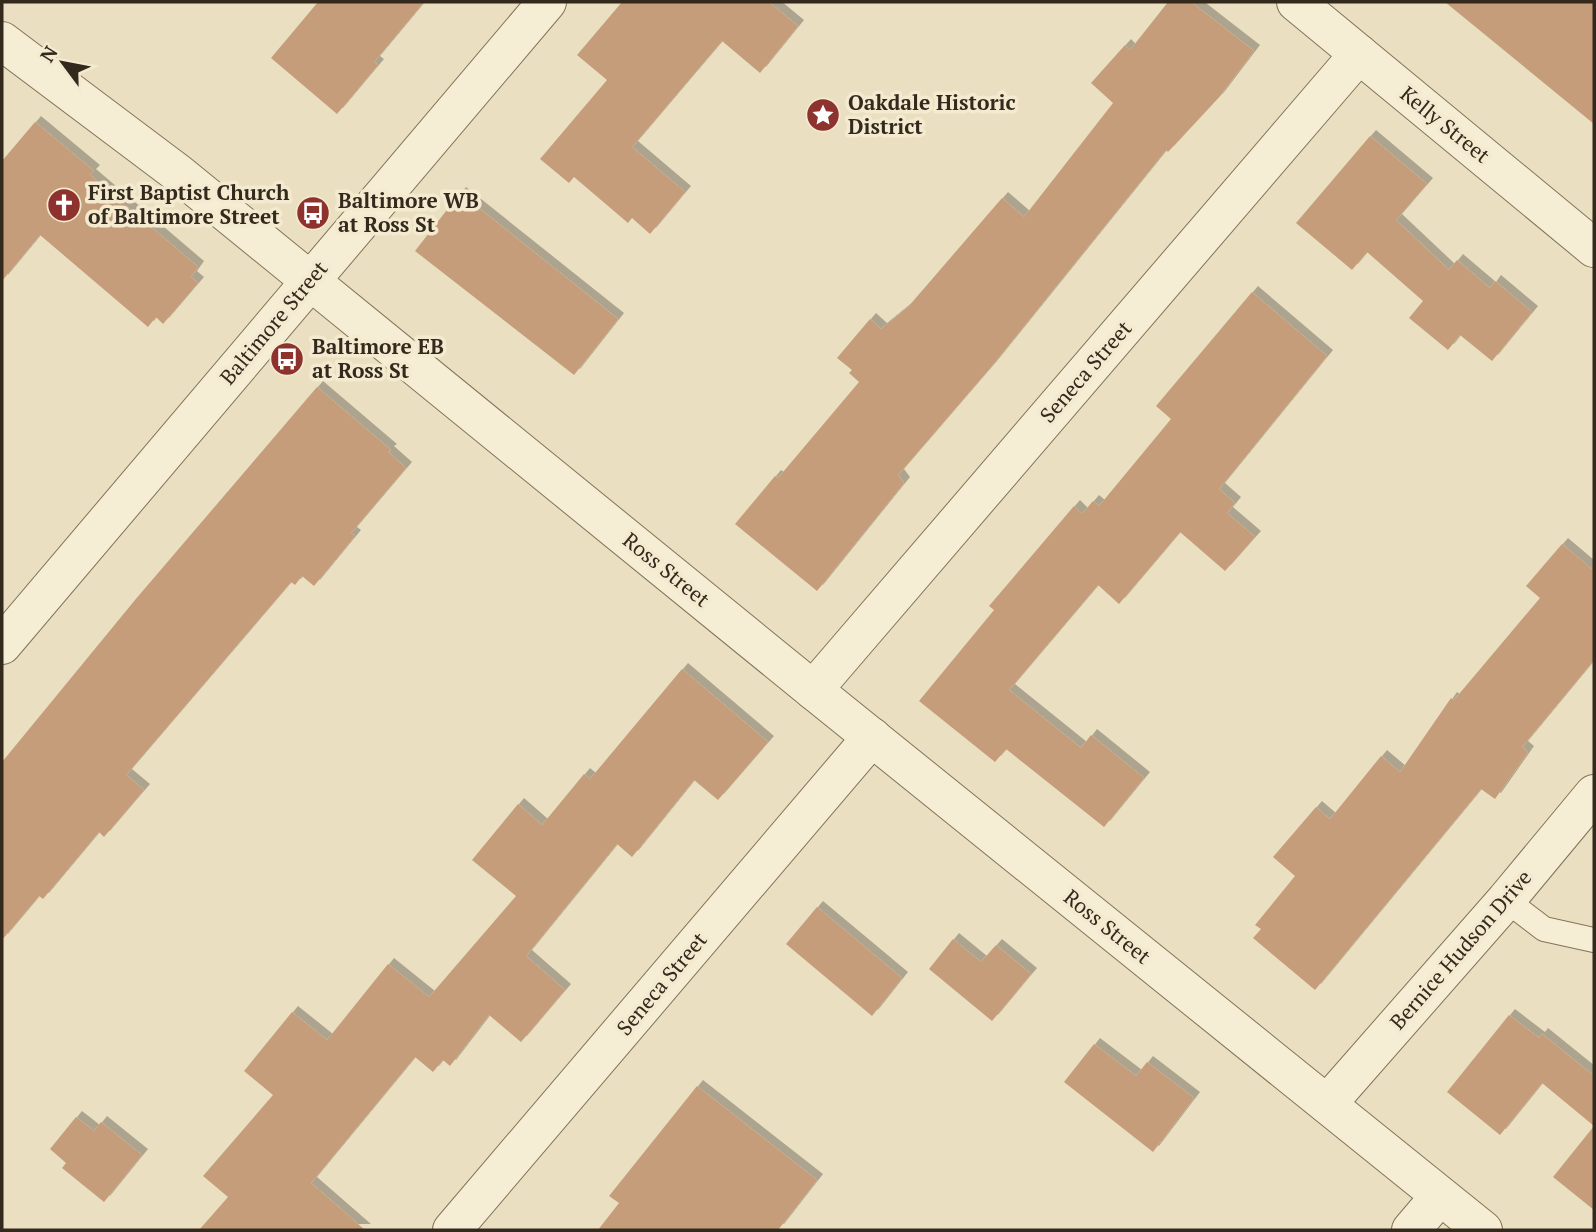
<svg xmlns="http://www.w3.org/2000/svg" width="1596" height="1232" viewBox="0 0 1596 1232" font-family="'PT Serif',serif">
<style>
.building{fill:#c69d7a;filter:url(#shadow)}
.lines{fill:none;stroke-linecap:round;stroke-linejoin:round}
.lane-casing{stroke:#83725a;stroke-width:26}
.street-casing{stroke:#83725a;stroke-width:40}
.lane{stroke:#f6eed4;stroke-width:24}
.street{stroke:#f6eed4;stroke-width:38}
.labels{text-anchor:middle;stroke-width:7;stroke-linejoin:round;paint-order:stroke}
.poi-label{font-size:21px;font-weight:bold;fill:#33291d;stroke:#f3ead0;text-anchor:start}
.street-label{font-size:21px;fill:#33291d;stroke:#f3ead0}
</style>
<defs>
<filter id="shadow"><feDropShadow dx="6" dy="-6" stdDeviation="0" flood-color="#0004"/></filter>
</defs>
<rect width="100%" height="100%" fill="#eae0c1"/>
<g class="building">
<polygon points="318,2 424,2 374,62 378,65 337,114 271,58"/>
<polygon points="622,2 769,2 798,26 760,73 722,41 632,147 685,192 650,234 632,218 628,223 574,177 569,183 540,159 607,80 577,55"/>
<polygon points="1168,2 1191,2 1254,51 1219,97 1168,152 1166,150 991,367 898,475 904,483 817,591 735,524 775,476 778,478 859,382 849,373 852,370 837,358 870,319 881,329 908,307 1002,198 1024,217 1113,103 1091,83 1125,45 1130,50"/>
<polygon points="1445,2 1594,2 1594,124"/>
<polygon points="35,122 94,171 90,175 198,267 191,277 198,283 163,324 156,317 148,327 40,235 2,281 2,161"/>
<polygon points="1370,136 1427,184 1396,220 1449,270 1457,260 1490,288 1495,281 1532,312 1492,361 1460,335 1448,350 1409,318 1423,301 1367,252 1352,270 1296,223"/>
<polygon points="460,193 618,319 574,375 415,251"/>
<polygon points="1252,292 1327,356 1219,489 1235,503 1227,513 1255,537 1225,571 1180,532 1119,604 1098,585 1009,690 1081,748 1091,735 1144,778 1104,827 1006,749 995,762 919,701 994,610 989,606 1074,506 1082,514 1093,501 1099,506 1171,419 1156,406"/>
<polygon points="317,387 391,450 388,452 406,468 351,533 355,536 314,586 302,576 295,585 291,582 126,775 144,790 104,837 99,832 43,899 39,896 2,940 2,762 135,600"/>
<polygon points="1562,544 1594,571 1594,660 1522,747 1528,752 1495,799 1481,789 1315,990 1253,938 1261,929 1255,925 1295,876 1273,857 1316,807 1330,819 1381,756 1400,772 1451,698 1454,700 1540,598 1526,586"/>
<polygon points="682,669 768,742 718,800 694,780 632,857 617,844 526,956 565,990 521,1042 489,1015 450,1066 443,1060 433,1072 415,1057 311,1183 365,1230 199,1230 228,1197 203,1176 273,1095 244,1071 292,1012 327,1040 388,964 429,997 516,896 472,860 518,804 542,825 584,774 590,779"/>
<polygon points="817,907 902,978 872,1016 786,944"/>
<polygon points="953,939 981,962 996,945 1031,974 992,1021 929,969"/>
<polygon points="1509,1015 1539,1038 1542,1034 1594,1076 1594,1126 1542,1083 1500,1135 1447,1092"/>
<polygon points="1094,1044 1136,1076 1147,1062 1194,1098 1153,1152 1064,1082"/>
<polygon points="697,1086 817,1180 778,1230 598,1230 619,1203 609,1196"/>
<polygon points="76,1117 94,1131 101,1122 142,1155 104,1202 62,1168 66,1163 50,1149"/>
<polygon points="1594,1126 1594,1210 1553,1177"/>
</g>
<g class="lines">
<g class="lane-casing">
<polyline id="lane" points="1506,900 1544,929 1594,940"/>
</g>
<g class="street-casing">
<g id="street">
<polyline points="1296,2 1594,248"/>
<polyline points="2,41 179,174 813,690 1483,1230"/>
<polyline points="2,645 547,2"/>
<polyline points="813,690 1359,54"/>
<polyline points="1327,1104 1506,900 1594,794"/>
<polyline points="452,1230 872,737"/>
<polyline points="1411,1230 1440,1196"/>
</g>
</g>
<use href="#lane" class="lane"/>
<use href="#street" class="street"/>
</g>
<defs>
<g id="sight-disc" transform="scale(1.75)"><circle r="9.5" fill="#8e322e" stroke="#f3ead0"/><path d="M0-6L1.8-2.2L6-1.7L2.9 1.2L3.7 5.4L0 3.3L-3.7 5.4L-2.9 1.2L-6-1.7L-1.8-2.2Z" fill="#fff"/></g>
<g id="church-disc" transform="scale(1.75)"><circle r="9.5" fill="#8e322e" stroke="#f3ead0"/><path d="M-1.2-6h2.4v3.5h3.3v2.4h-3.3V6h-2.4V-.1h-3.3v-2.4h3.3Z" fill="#fff"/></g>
<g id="bus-disc" transform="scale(1.75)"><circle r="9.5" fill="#8e322e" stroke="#f3ead0"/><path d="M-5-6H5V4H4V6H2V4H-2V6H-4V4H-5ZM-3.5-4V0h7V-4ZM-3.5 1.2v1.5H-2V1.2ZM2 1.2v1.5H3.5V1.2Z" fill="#fff"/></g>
</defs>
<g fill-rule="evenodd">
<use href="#sight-disc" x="823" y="115"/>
<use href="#church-disc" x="64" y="205"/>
<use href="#bus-disc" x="313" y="213"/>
<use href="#bus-disc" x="287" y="359"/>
</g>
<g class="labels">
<g class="poi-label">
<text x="848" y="110">Oakdale Historic<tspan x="848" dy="24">District</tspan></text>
<text x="88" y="200">First Baptist Church<tspan x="88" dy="24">of Baltimore Street</tspan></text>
<text x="338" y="208">Baltimore WB<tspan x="338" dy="24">at Ross St</tspan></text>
<text x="312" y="354">Baltimore EB<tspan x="312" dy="24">at Ross St</tspan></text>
</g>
<g class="street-label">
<text transform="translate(1445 125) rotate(39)" y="7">Kelly Street</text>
<text transform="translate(274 323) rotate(-50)" y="7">Baltimore Street</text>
<text transform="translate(1086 372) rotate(-49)" y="7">Seneca Street</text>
<text transform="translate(666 570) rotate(39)" y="7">Ross Street</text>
<text transform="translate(1107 927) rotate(39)" y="7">Ross Street</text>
<text transform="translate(1461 950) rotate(-49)" y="7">Bernice Hudson Drive</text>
<text transform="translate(662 984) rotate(-50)" y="7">Seneca Street</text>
</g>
</g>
<rect width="1596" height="1232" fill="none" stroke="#33291d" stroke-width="7"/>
<g transform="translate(63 63) rotate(302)" stroke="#f3ead0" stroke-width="5" paint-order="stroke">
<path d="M0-5L12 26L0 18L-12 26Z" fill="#33291d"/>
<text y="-10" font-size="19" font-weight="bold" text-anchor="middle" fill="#33291d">N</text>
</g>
</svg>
